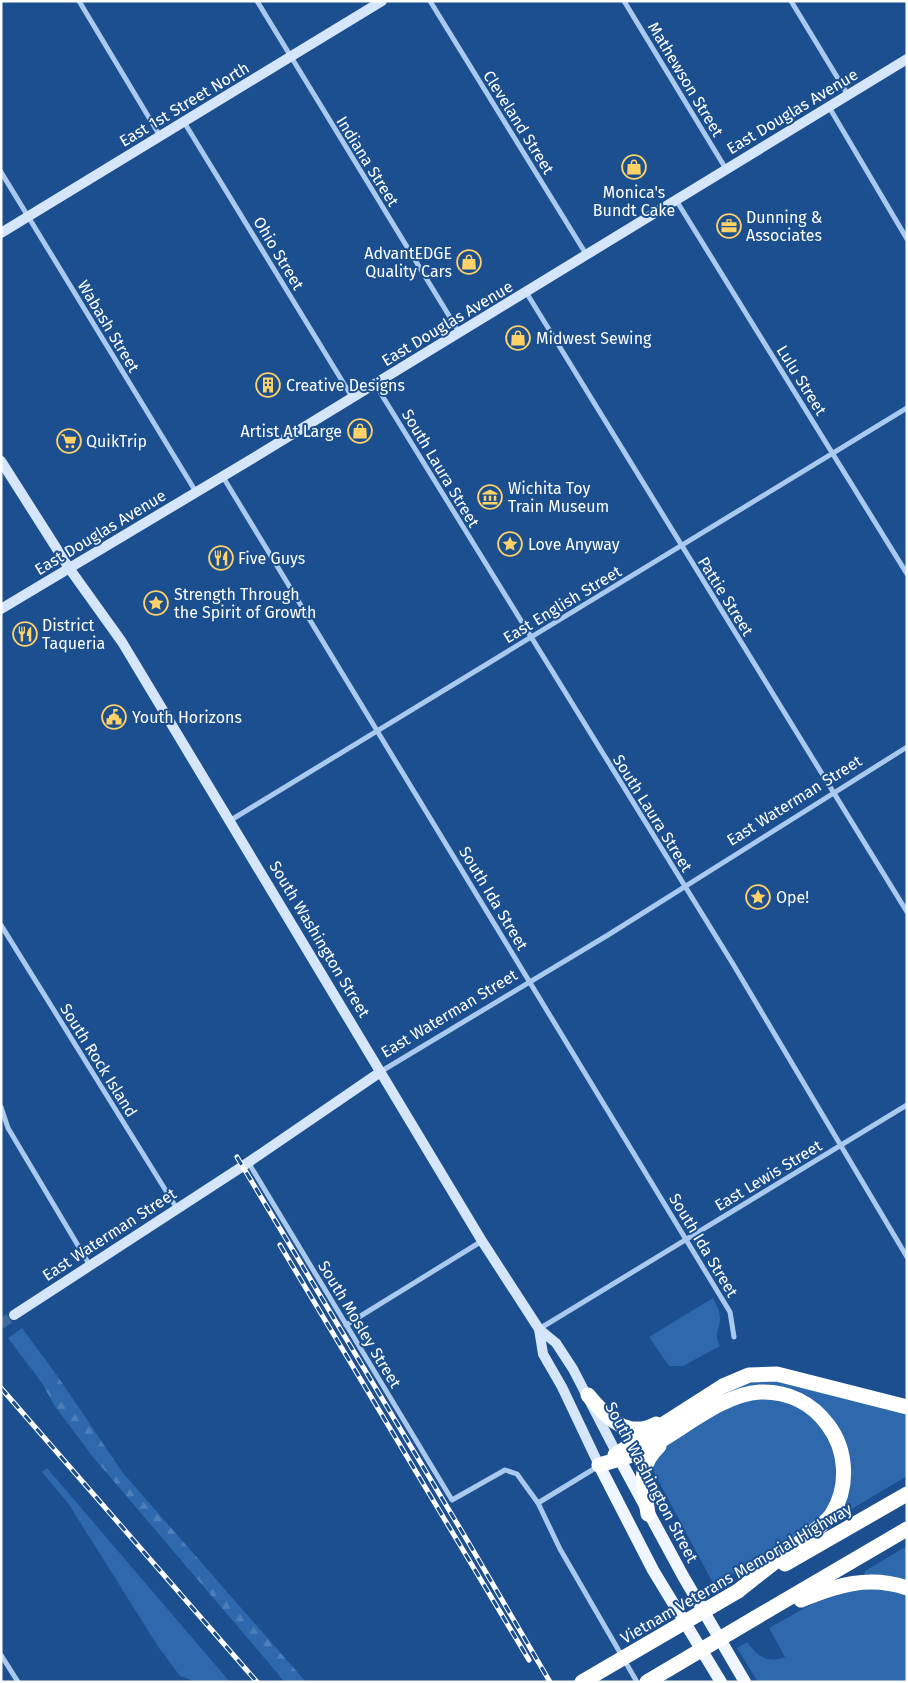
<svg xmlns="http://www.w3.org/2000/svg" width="908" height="1683" viewBox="0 0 908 1683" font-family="'Fira Sans',sans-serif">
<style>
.grass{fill:#2e69ad}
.forest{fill:url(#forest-firs)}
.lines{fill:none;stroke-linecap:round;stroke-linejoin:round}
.secondary-tunnel{stroke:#3d69a0;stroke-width:10;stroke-dasharray:10 5;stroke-linecap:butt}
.street{stroke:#a9c9ee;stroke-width:5}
.secondary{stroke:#d6e6fa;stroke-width:10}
.primary{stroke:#f0f6ff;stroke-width:12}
.highway{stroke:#fff;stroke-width:15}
.rail-casing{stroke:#fff;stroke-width:5}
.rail{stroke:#1b4f8f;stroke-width:3;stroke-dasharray:9;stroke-linecap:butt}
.highway-bridge{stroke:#fff;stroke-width:15}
.labels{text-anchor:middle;stroke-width:4;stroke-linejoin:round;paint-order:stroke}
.street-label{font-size:16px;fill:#fff;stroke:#1b4f8f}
.poi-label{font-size:16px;fill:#fff;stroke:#1b4f8f;text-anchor:start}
</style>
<defs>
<pattern id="forest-firs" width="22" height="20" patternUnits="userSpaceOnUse" patternTransform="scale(1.25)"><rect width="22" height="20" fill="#2e69ad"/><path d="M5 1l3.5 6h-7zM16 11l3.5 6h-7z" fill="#4d80b9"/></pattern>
</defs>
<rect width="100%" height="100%" fill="#1b4f8f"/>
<g class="grass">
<path d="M713 1298C716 1304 720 1311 720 1318 720 1331 713 1332 720 1346L683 1366H669L649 1337Z"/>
<polygon points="22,1328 56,1374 42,1383 8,1338"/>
<polygon points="766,1378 907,1413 907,1476 840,1516 837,1514 848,1475 809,1401 721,1397 720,1394 739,1384"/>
<polygon points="767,1397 794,1404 820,1422 839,1460 832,1502 822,1517 806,1531 714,1585 650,1465 659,1448 737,1402"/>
<polygon points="47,1468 230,1682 197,1682 180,1676 159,1648 68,1503 42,1472"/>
<polygon points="907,1546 907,1584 864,1577 865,1571"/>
<path d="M881 1588 907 1595V1682H758L737 1648 747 1642C758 1656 766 1664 785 1657L769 1628 835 1591Z"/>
</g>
<polygon class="forest" points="56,1374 123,1473 306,1682 285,1682 93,1457 54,1405 42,1383"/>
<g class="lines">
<polyline class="secondary-tunnel" points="1,1324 14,1315"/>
<g class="street">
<polyline points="79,1 160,136"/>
<polyline points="257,1 459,332"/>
<polyline points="430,1 586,254"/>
<polyline points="624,1 726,169"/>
<polyline points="791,1 848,95"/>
<polyline points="829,107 907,239"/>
<polyline points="184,122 352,397"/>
<polyline points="1,172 196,492"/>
<polyline points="676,200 907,574"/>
<polyline points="526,292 907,912"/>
<polyline points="375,384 733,964 907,1257"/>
<polyline points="223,477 730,1312 734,1337"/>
<polyline points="231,820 907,408"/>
<polyline points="1,925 176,1207"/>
<polyline points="380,1072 608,935 907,747"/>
<polyline points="1,1107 8,1128 89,1264"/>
<polyline points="248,1162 452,1500 505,1470 517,1474 538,1503 560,1549 637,1682"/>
<polyline points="346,1325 482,1241"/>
<polyline points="539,1329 907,1105"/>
<polyline points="538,1503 597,1467"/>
<polyline points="1,1655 18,1682"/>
</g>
<g class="secondary">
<polyline points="1,233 382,1"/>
<polyline points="1,461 69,568 122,642 482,1241 539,1329 556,1343 573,1369 617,1454"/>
<polyline points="1,609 255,457 907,59"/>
<polyline points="14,1315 243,1166 379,1073"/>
<polyline points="539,1329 543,1354 562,1387 599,1465"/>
</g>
<g class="primary">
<polyline points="617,1454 683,1576 745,1682"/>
<polyline points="599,1465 653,1570 721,1682"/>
</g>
<g class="highway">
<path d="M588 1395C606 1416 626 1440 656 1424"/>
<polyline points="615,1455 723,1386 749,1375 777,1374 907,1407"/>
<path d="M599 1465C613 1461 629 1457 642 1451 678 1434 720 1394 760 1392 788 1391 812 1403 828 1425 847 1450 849 1487 832 1514 825 1524 813 1531 804 1539 782 1557 760 1573 738 1591"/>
<path d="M648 1514C644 1485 636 1468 659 1446"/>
<polyline points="785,1564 907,1494"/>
<path d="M801 1600C837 1585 869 1575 907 1588"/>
<polyline points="755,1618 907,1529"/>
</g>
<g class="rail-casing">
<g id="rail">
<polyline points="237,1157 467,1540 550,1682"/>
<polyline points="280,1245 529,1660"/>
<polyline points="1,1388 257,1682"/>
</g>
</g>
<use href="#rail" class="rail"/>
<g class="highway-bridge">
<polyline points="582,1682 738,1591"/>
<polyline points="647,1682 755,1618"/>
</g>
</g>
<defs>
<g id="shop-ring" transform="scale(1.25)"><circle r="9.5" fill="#1b4f8f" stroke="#ffd166" stroke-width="1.5"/><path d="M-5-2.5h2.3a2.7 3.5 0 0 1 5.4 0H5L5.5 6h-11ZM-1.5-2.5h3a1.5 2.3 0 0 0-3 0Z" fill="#ffd166"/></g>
<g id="office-ring" transform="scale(1.25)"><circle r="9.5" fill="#1b4f8f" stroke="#ffd166" stroke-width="1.5"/><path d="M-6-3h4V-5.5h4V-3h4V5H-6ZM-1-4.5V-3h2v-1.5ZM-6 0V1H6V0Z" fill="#ffd166"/></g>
<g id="building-ring" transform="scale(1.25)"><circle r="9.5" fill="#1b4f8f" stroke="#ffd166" stroke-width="1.5"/><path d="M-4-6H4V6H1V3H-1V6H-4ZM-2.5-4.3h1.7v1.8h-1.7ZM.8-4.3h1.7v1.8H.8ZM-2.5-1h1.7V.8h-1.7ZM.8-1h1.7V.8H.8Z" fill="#ffd166"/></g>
<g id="supermarket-ring" transform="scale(1.25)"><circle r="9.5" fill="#1b4f8f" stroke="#ffd166" stroke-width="1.5"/><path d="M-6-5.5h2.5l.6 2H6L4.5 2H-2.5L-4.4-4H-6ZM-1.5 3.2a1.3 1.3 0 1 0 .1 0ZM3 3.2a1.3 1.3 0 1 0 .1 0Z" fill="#ffd166"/></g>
<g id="museum-ring" transform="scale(1.25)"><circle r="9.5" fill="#1b4f8f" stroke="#ffd166" stroke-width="1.5"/><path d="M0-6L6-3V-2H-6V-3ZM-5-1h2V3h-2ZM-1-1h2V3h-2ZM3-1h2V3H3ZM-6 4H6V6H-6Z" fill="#ffd166"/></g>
<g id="sight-ring" transform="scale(1.25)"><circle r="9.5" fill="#1b4f8f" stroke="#ffd166" stroke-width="1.5"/><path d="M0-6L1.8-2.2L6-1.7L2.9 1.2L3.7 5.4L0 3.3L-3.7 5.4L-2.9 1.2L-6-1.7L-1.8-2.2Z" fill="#ffd166"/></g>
<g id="restaurant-ring" transform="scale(1.25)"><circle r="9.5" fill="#1b4f8f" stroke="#ffd166" stroke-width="1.5"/><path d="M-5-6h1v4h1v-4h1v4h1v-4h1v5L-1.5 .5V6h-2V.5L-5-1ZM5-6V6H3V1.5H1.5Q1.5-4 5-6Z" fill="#ffd166"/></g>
<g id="civic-ring" transform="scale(1.25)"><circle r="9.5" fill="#1b4f8f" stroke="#ffd166" stroke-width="1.5"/><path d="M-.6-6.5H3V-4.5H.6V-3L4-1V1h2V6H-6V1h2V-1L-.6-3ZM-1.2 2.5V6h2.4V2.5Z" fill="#ffd166"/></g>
</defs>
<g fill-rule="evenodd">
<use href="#shop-ring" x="634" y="167"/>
<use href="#office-ring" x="729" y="226"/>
<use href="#shop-ring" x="469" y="262"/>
<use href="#shop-ring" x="518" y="338"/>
<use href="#building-ring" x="268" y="385"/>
<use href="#shop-ring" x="360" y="431"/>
<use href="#supermarket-ring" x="69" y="441"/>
<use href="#museum-ring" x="490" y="497"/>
<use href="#sight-ring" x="510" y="544"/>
<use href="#restaurant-ring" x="221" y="558"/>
<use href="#sight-ring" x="156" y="603"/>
<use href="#restaurant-ring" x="25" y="634"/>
<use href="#civic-ring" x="114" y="717"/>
<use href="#sight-ring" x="758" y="897"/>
</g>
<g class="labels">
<g class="street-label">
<text transform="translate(686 79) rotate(59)" y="6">Mathewson Street</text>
<text transform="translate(184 104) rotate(-31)" y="6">East 1st Street North</text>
<text transform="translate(792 111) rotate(-31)" y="6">East Douglas Avenue</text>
<text transform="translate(519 122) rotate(58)" y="6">Cleveland Street</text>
<text transform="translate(368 161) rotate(58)" y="6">Indiana Street</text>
<text transform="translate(279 253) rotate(59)" y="6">Ohio Street</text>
<text transform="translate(447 323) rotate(-31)" y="6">East Douglas Avenue</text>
<text transform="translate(109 326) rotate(59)" y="6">Wabash Street</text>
<text transform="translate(802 380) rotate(58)" y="6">Lulu Street</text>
<text transform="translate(441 468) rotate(59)" y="6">South Laura Street</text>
<text transform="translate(100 532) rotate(-31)" y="6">East Douglas Avenue</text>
<text transform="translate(726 596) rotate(58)" y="6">Pattie Street</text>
<text transform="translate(562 604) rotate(-31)" y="6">East English Street</text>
<text transform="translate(794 800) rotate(-32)" y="6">East Waterman Street</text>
<text transform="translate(653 813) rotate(58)" y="6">South Laura Street</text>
<text transform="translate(494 898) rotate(59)" y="6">South Ida Street</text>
<text transform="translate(320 939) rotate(59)" y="6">South Washington Street</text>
<text transform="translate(449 1013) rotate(-31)" y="6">East Waterman Street</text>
<text transform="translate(99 1060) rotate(58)" y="6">South Rock Island</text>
<text transform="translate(768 1175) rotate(-31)" y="6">East Lewis Street</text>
<text transform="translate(109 1234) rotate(-33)" y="6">East Waterman Street</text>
<text transform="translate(704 1245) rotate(59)" y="6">South Ida Street</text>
<text transform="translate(360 1324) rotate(59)" y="6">South Mosley Street</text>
<text transform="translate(652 1482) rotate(62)" y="6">South Washington Street</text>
<text transform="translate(736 1573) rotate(-30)" y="6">Vietnam Veterans Memorial Highway</text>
</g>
<g class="poi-label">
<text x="634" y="198" text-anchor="middle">Monica's<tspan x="634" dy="18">Bundt Cake</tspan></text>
<text x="746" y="223">Dunning &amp;<tspan x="746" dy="18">Associates</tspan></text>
<text x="452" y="259" text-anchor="end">AdvantEDGE<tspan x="452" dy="18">Quality Cars</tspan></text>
<text x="536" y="344">Midwest Sewing</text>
<text x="286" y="391">Creative Designs</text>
<text x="342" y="437" text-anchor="end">Artist At Large</text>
<text x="86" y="447">QuikTrip</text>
<text x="508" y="494">Wichita Toy<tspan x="508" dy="18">Train Museum</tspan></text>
<text x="528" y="550">Love Anyway</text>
<text x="238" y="564">Five Guys</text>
<text x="174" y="600">Strength Through<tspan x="174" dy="18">the Spirit of Growth</tspan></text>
<text x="42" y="631">District<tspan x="42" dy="18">Taqueria</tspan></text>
<text x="132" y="723">Youth Horizons</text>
<text x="776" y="903">Ope!</text>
</g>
</g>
<rect width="908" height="1683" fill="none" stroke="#ffffff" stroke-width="5"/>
</svg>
